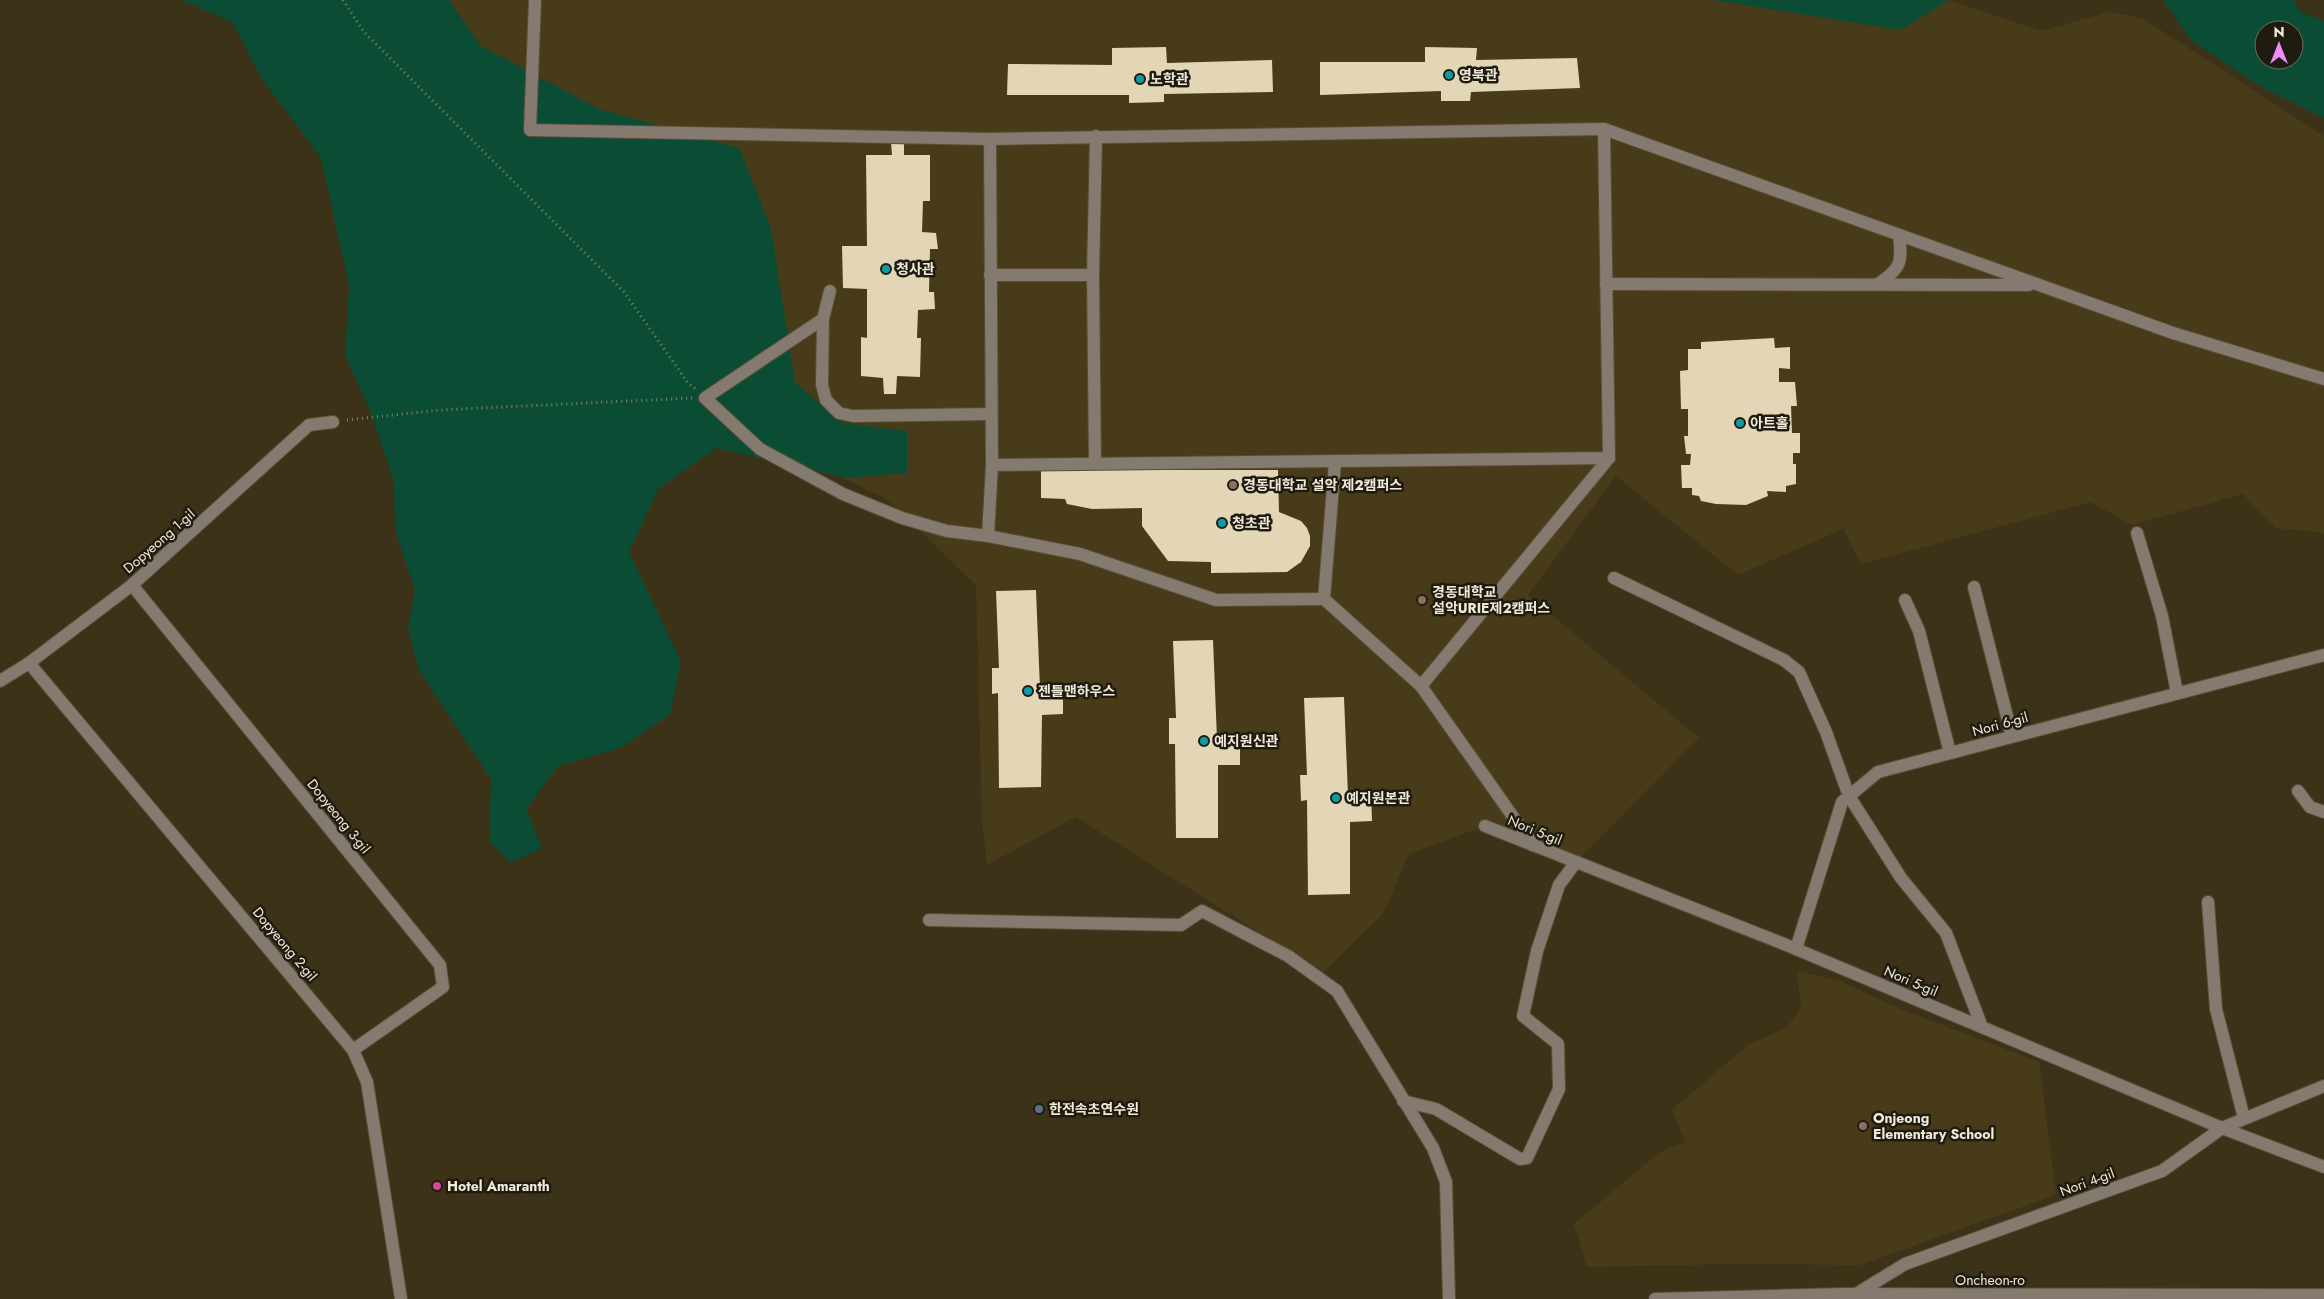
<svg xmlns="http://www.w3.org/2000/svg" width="2324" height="1299" viewBox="0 0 2324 1299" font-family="Jost,'Noto Sans KR',sans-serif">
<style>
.built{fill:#483b19}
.green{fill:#0b4c35;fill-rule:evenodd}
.building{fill:#e2d6b7}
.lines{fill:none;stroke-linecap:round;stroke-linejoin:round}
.minor-casing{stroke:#594f37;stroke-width:14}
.path{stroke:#88806a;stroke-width:3;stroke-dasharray:1 4;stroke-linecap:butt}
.minor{stroke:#847a70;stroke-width:12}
.culture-dot{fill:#0f9aa8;stroke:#1f1b0f;stroke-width:2}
.education-dot{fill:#8d6e63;stroke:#1f1b0f;stroke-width:2}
.service-dot{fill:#5c6f8a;stroke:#1f1b0f;stroke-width:2}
.hotel-dot{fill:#d1479c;stroke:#1f1b0f;stroke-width:2}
.labels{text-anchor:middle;stroke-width:5;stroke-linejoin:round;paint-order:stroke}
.poi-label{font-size:14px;font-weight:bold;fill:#f0eada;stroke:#1f1b0f;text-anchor:start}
.street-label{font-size:14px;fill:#f0eada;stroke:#1f1b0f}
</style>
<rect width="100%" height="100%" fill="#3c3218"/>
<g class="built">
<polygon points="412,0 1949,0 2041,31 2109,12 2142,18 2324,136 2324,533 2276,528 2243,494 2132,525 2091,502 1861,564 1843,529 1738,575 1616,476 1528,595 1699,738 1576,862 1485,826 1409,854 1383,914 1323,973 1076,817 987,865 982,822 976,585 888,500 793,453"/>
<polygon points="1797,971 1838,980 1898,1008 2039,1062 2056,1195 1860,1265 1731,1264 1587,1267 1574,1224 1660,1152 1685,1142 1672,1110 1748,1045 1787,1027 1801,1008"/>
</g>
<g class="green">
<polygon points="182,0 449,0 481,46 599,109 739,148 771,228 795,383 843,423 907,431 907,473 846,478 717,448 659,488 629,552 681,661 670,715 620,748 558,766 526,809 542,848 511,863 489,841 491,779 419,670 408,629 415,590 395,529 394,481 371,413 345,355 349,286 321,158 262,79 232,22"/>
<polygon points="1714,0 1949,0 1900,30"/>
<path d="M2163 0H2294L2301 12 2324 21V118L2263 88 2192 41ZM2264 30H2294V60H2264Z"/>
</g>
<g class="building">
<polygon points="1166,47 1167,63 1272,60 1273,92 1164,94 1164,102 1129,103 1129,95 1007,95 1008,64 1112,65 1112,48"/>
<polygon points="1425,47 1477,48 1476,60 1577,58 1580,88 1471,92 1470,101 1441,101 1441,91 1320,95 1320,62 1425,62"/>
<polygon points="891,142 904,142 904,155 930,155 930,201 923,201 922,232 936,233 938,249 930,249 929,292 934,292 935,309 918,310 917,338 921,338 920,377 897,376 896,394 884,394 883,378 861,376 861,337 867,338 867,289 843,288 842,246 867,246 866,155 892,155"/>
<polygon points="1774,338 1775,348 1790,347 1790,369 1779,368 1779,382 1795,382 1797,406 1791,406 1792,433 1800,433 1800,453 1793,453 1793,464 1796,464 1796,484 1786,486 1786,492 1767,491 1768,496 1746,505 1716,504 1701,501 1699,496 1692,495 1692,488 1682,488 1681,465 1690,465 1691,454 1686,454 1684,436 1688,436 1688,409 1681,409 1680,371 1688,370 1688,349 1701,349 1701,342"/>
<polygon points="1041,470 1278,470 1279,512 1301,521 1307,528 1310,536 1310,546 1301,562 1287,572 1211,573 1211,562 1168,561 1142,526 1142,508 1092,509 1067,504 1065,499 1041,498"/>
<polygon points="1036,590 1040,689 1063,688 1063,714 1042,715 1041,787 999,788 998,693 992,694 992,668 999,668 996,591"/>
<polygon points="1213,640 1217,739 1240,738 1240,765 1218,765 1218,838 1176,838 1175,744 1169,744 1169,718 1176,718 1173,641"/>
<polygon points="1344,697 1348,795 1371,795 1372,821 1350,822 1350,894 1308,895 1307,800 1301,801 1300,775 1307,775 1304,698"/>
</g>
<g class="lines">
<g class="minor-casing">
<g id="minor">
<polyline points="535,0 530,130 990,139 1604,129 1609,458 992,465 990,139"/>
<polyline points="1604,129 2173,333 2324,379"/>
<polyline points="990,275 1093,275"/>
<polyline points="1606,284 2029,285"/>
<path d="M1878 284C1902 268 1902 262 1899 235"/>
<polyline points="830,291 823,319 822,385 826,400 839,413 853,416 991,414"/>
<polyline points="823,319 705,398 760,449 843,494 902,518 947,531 988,536"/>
<polyline points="1335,462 1324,599 1421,686 1533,845"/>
<polyline points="1095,463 1093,275 1096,136"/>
<polyline points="992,465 988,536 1080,554 1216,600 1324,599"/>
<polyline points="2137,533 2162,616 2177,693"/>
<polyline points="1614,578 1784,660 1799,672 1826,732 1849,796 1901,878 1946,933 1982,1027"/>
<polyline points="132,585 440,965 443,987 353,1050"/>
<polyline points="1974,587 2012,736"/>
<polyline points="1905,600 1919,631 1950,753"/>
<polyline points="29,663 353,1050 367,1082 401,1299"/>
<polyline points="0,681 29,663 132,585 309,425 333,422"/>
<polyline points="1421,686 1609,458"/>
<polyline points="2298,791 2310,807 2324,812"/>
<polyline points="1485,826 1784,944 2222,1128 2324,1167"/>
<polyline points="2208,902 2216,1009 2244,1118"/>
<polyline points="929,920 1181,925 1202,911 1288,956 1337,991 1433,1148 1446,1182 1449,1299"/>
<polyline points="1796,949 1842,802 1878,772 2324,655"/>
<polyline points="1403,1101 1436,1109 1520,1159 1527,1158 1559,1089 1558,1044 1523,1016 1537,951 1559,885 1576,862"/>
<polyline points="1856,1294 1905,1264 2162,1171 2222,1128 2324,1086"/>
<polyline points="1655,1299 1843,1294 2324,1295"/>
</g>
</g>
<g class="path">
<polyline points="343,0 364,32 624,292 688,383 696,389"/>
<polyline points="347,420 440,410 692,398"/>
</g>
<use href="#minor" class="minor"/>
</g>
<g class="culture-dot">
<circle cx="1449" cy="75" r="5"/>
<circle cx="1140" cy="79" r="5"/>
<circle cx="886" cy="269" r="5"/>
<circle cx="1740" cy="423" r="5"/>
<circle cx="1222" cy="523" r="5"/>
<circle cx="1028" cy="691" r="5"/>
<circle cx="1204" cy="741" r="5"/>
<circle cx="1336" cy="798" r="5"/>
</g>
<g class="education-dot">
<circle cx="1233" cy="485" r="5"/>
<circle cx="1422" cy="600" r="5"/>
<circle cx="1863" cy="1126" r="5"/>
</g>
<circle class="service-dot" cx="1039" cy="1109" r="5"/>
<circle class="hotel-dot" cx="437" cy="1186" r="5"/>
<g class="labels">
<g class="poi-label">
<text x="1459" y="80">영북관</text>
<text x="1150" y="84">노학관</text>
<text x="896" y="274">청사관</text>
<text x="1750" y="428">아트홀</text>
<text x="1243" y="490">경동대학교 설악 제2캠퍼스</text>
<text x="1232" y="528">청초관</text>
<text x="1432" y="597">경동대학교<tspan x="1432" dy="16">설악URIE제2캠퍼스</tspan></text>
<text x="1038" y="696">젠틀맨하우스</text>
<text x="1214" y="746">예지원신관</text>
<text x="1346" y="803">예지원본관</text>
<text x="1049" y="1114">한전속초연수원</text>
<text x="1873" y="1123">Onjeong<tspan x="1873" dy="16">Elementary School</tspan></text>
<text x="447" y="1191">Hotel Amaranth</text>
</g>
<g class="street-label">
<text transform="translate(159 541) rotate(-41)" y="5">Dopyeong 1-gil</text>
<text transform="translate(2000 724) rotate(-15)" y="5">Nori 6-gil</text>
<text transform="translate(339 816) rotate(51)" y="5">Dopyeong 3-gil</text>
<text transform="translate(1535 830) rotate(22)" y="5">Nori 5-gil</text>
<text transform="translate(285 944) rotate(50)" y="5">Dopyeong 2-gil</text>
<text transform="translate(1911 981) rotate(23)" y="5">Nori 5-gil</text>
<text transform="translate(2087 1182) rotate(-20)" y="5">Nori 4-gil</text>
<text x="1990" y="1285">Oncheon-ro</text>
</g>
</g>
<g transform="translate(2279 45)"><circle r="24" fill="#1f1b0f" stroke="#736e60"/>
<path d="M0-4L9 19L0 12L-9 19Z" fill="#eb8dfc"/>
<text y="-8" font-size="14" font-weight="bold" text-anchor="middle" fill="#f0eada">N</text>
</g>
</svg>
